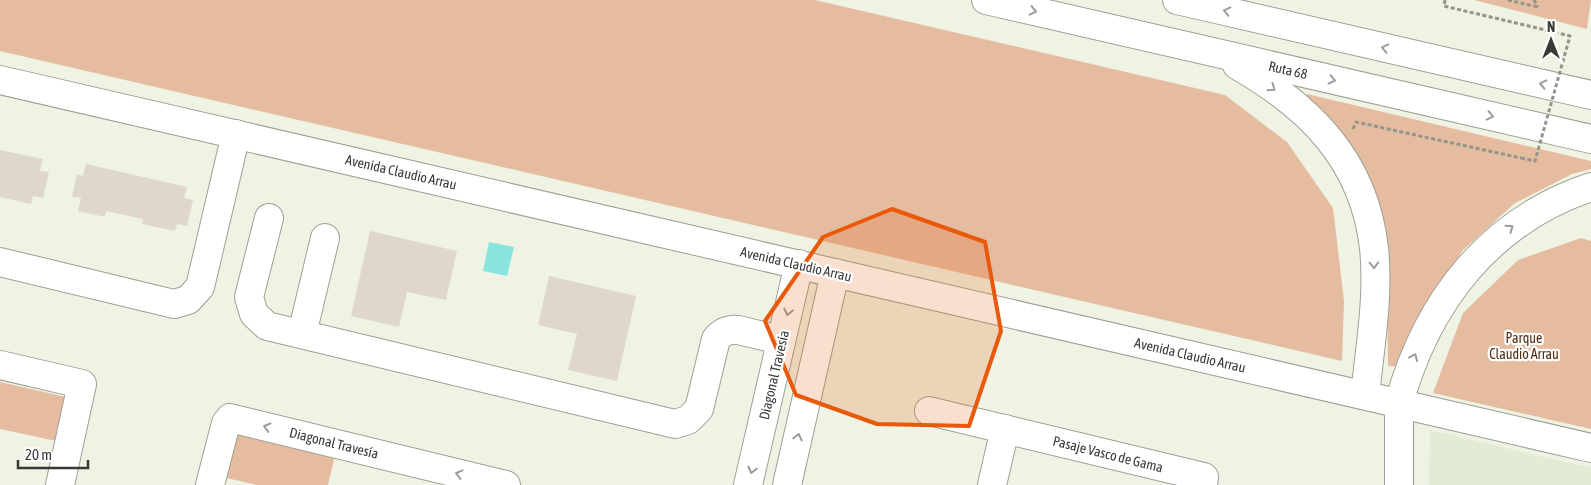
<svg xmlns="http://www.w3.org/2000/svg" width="1591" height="485" viewBox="0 0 1591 485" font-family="'Asap Condensed',sans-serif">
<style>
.built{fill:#e3ebd4}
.green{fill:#e6bca1}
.water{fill:#89e3df}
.building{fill:#dfd8ca}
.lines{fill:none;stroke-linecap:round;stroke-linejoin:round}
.minor-casing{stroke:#9ca193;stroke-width:30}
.major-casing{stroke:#9ca193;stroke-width:30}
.highway-casing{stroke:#9ca193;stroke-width:30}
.path{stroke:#92958b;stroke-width:3;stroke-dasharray:4 2.5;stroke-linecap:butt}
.minor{stroke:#fff;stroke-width:28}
.major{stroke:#fff;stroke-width:28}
.highway{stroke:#fff;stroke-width:28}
.path-bridge{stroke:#92958b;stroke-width:3;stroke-dasharray:4 2.5;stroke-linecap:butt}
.oneway{stroke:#9c9c9a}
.marked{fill:#e8590c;fill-opacity:0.2;stroke:#e8590c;stroke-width:4;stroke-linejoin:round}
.labels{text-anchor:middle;stroke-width:4.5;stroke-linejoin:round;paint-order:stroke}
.street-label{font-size:14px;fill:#383a35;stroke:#fff}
.park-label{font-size:14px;fill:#552e12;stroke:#fff}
</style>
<rect width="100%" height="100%" fill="#eef3e4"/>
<polygon class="built" points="1430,430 1591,468 1591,485 1429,485"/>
<g class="green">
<polygon points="0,0 815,0 1225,95 1287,142 1333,208 1344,301 1342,361 0,51"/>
<polygon points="1474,0 1591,0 1587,29"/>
<polygon points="1307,94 1591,161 1591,169 1572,174 1515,203 1462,251 1420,320 1402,366 1388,366 1387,280 1304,100"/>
<polygon points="1581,238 1591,241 1591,429 1433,393 1463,313 1518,260"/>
<polygon points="0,382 66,397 56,441 0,429"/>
<polygon points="232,433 335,455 328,485 257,485 222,477"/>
</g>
<polygon class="water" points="489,242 514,247 507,276 483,271"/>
<g class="building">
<polygon points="0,150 43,159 40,171 49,172 43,198 33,196 31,204 0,197"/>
<polygon points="86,164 187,187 184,198 193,200 187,226 177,224 175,231 142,224 143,219 106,211 105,217 78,211 81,198 72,197 77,174 83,176"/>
<polygon points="370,231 457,251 446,300 407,292 399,327 351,316"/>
<polygon points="549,276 636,296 617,381 568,370 577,334 538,325"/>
</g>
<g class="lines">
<g class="minor-casing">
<g id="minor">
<polyline points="0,80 1591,448"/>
<path d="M269 218 249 297 254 314 267 326 675 424 688 420 699 409 716 339C722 332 729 329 738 330L781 340"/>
<polyline points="0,262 174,304 188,300 200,287 236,134"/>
<polyline points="302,334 325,238"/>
<polyline points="0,365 82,384 60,485"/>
<polyline points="929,411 1204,477 1203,485"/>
<polyline points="210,485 226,423 230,418 506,485"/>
<polyline points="748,485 799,264"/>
<polyline points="787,485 835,273"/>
<polyline points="992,485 1005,429"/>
</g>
</g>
<g class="major-casing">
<polyline id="major" points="1399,403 1399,485"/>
</g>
<g class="highway-casing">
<g id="highway">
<polyline points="986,0 1591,139"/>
<polyline points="1177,0 1591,95"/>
<path d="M1237 65C1310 107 1364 160 1374 248 1379 296 1370 347 1365 395"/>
<path d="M1399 403C1427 302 1489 221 1591 187"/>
</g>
</g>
<g class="path">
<polyline points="1445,0 1444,6 1558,33"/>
<polyline points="1508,0 1538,7"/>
<polyline points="1534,0 1538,7"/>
<polyline points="1353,129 1356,122 1521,158"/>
</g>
<use href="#minor" class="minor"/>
<use href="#major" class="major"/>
<use href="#highway" class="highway"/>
<polyline class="path-bridge" points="1521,158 1535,161 1570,36 1558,33"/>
</g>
<defs><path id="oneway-chevron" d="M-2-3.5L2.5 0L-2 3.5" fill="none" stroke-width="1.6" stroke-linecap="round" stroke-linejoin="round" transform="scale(1.25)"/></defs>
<g class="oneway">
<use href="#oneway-chevron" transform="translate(1033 11) rotate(13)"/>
<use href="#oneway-chevron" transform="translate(1227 11) rotate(-167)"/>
<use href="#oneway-chevron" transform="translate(1385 48) rotate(-167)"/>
<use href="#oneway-chevron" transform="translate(1332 80) rotate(13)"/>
<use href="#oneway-chevron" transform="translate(1543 84) rotate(-167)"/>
<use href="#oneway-chevron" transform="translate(1272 88) rotate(35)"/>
<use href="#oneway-chevron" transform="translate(1490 116) rotate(13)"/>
<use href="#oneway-chevron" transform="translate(1510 228) rotate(-35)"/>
<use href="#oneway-chevron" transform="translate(1374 265) rotate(88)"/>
<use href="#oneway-chevron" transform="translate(788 312) rotate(103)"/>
<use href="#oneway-chevron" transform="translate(1414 357) rotate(-67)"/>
<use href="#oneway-chevron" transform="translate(267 427) rotate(-166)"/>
<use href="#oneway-chevron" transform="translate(798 437) rotate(-77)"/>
<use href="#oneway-chevron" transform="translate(752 470) rotate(103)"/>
<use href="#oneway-chevron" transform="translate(459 474) rotate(-166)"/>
</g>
<path class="marked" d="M892 209 985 242 1001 331 969 426 877 424 796 395 765 321 823 237Z"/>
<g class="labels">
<g class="street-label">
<text transform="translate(1288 70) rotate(13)" y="5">Ruta 68</text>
<text transform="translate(401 172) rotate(13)" y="5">Avenida Claudio Arrau</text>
<text transform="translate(796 264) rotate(13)" y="5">Avenida Claudio Arrau</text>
<text transform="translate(1190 355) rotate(13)" y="5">Avenida Claudio Arrau</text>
<text transform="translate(774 375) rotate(-77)" y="5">Diagonal Travesía</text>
<text transform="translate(334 443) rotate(14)" y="5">Diagonal Travesía</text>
<text transform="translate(1108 454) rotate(14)" y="5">Pasaje Vasco de Gama</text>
</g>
<g class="park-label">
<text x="1524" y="343">Parque<tspan x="1524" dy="16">Claudio Arrau</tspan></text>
</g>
</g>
<g transform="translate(1551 40)" stroke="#ffffff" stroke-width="4" paint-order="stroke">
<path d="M0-4L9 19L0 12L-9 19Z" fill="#383a35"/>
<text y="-8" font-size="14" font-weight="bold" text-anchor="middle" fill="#383a35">N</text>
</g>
<path d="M18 460v8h70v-8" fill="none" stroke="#383a35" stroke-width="2.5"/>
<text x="25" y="460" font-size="15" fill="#383a35" stroke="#ffffff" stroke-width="4" paint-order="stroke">20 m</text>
</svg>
